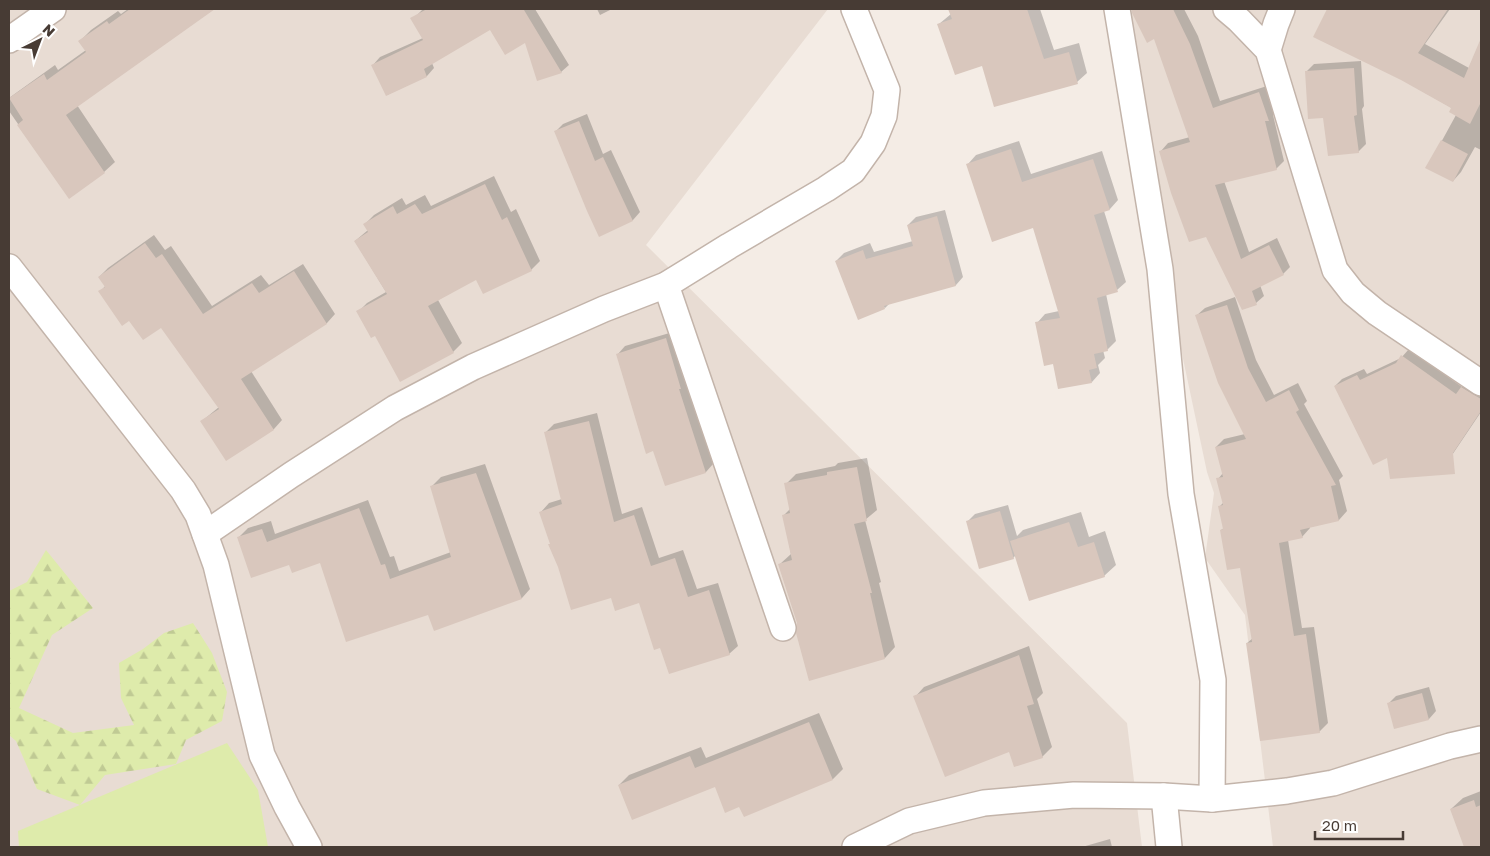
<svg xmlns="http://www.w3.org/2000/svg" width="1490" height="856" viewBox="0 0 1490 856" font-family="'Golos Text',sans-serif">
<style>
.residential{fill:#e8dcd3}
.grass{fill:#deebab}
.forest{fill:url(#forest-firs)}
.shadow{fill:#0003}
.building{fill:#d9c7bd}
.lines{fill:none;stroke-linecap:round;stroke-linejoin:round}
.street-casing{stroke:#c3b4aa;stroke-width:28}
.street{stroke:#fff;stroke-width:25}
</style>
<defs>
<pattern id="forest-firs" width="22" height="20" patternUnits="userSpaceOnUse" patternTransform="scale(1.25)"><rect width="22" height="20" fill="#deebab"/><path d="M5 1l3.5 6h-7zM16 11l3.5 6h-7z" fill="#c0ca94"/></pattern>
</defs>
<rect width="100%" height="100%" fill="#f4ece5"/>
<g class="residential">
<polygon points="9,9 828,9 646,245 1127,723 1142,847 9,847"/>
<polygon points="1109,9 1481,9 1481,847 1273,847 1245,615 1205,558 1214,493 1207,472"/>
</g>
<polygon class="grass" points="227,743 258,790 268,847 19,847 18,831"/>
<polygon class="forest" points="46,550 93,608 52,635 19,708 73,733 134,725 121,698 119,663 143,649 164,633 193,623 212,653 227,692 222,721 186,740 176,764 105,775 80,805 37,789 16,741 9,735 9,591 27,582"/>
<g class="shadow">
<polygon points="128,9 213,9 77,105 115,162 104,172 69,197 9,111 9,98 55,65 58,70 86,50 80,41 91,30 118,11 121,14"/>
<polygon points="423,9 535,9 569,65 561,72 525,41 490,28 432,63 434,68 427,76 387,95 373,65 380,57 423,38 416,16"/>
<polygon points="597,9 612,9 600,15"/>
<polygon points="951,9 1040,9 1054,50 1079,43 1087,73 1077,82 983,65 939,24 951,14"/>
<polygon points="1138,9 1184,9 1198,36 1220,101 1267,86 1276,112 1273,115 1284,161 1276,169 1224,181 1249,252 1277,238 1290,267 1283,274 1260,285 1264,296 1256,303 1207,235 1161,151 1168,143 1190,137 1155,37 1134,13"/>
<polygon points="1329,9 1363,9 1376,15 1380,9 1450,9 1425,44 1469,68 1481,40 1481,150 1475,147 1461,172 1453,181 1427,168 1456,115 1452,108 1401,79 1315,37"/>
<polygon points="1361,61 1364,106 1362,109 1366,144 1358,152 1324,116 1306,72 1314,64"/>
<polygon points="587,114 603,154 611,150 640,212 633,220 599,235 556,131 563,124"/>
<polygon points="1019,141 1031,174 1102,151 1118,200 1110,209 1104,211 1126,282 1117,290 1106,294 1116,341 1107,350 1103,350 1105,358 1098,365 1100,373 1092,382 1054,363 1037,323 1045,314 1059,311 1034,227 968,164 976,155"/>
<polygon points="494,176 511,212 516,209 540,261 531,270 477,278 438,300 462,343 453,352 376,334 358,312 367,303 386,292 355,241 368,230 365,224 374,215 402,198 406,205 425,195 431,206"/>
<polygon points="945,210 963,277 956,285 891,302 885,308 836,261 844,253 870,243 874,252 913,241 908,225 916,217"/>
<polygon points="154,235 165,250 171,246 212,306 261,275 269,285 303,264 335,314 327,323 251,371 282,420 274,429 226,459 202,421 219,407 161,326 129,319 100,292 106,285 99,277 108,268"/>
<polygon points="1235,297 1256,360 1274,395 1298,383 1307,401 1304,404 1343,476 1339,480 1347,511 1339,520 1310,527 1310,528 1302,537 1288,540 1302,628 1314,627 1328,723 1319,732 1247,643 1253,638 1241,566 1221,530 1224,528 1220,506 1224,502 1218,479 1223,473 1216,447 1224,439 1245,434 1196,316 1205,308"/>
<polygon points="673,332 686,382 713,464 706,472 666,484 618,354 625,346"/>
<polygon points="1409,349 1462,387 1469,380 1481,388 1481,412 1444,467 1388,456 1335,386 1342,379 1364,369 1367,374 1401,358"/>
<polygon points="597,413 622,514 642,507 659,558 683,550 697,589 718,583 738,646 729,654 661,647 639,601 612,596 551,543 541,512 549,503 562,499 545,433 554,424"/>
<polygon points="867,458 877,510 865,520 881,582 879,583 895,647 885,658 798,623 780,564 791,554 784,515 791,508 786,484 796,474 835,466 838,463"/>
<polygon points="485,464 530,589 522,598 429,614 321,561 290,564 239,537 248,528 271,521 275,534 368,500 390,557 394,556 399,571 451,552 432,486 441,477"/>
<polygon points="1008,505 1017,536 1023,530 1081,512 1089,537 1105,531 1116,565 1104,576 1016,555 1013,558 967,522 975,514"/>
<polygon points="1029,646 1043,693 1037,699 1052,747 1042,757 1010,750 915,697 924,687"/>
<polygon points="1429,687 1436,711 1429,719 1395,728 1388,704 1396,696"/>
<polygon points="819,713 843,769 833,779 740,806 716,786 619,785 629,775 701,747 706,758"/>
<polygon points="1481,791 1481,847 1465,847 1451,809 1463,798"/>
<polygon points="1110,839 1112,847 1082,847"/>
</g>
<g class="building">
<polygon points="130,9 215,9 66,115 105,173 69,199 17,125 23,120 9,98 44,74 47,80 86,52 78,41 107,21 109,24"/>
<polygon points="427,9 525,9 524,10 562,73 537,81 525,43 505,55 490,30 424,69 427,77 386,96 371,65 423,40 410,18"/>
<polygon points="948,9 1027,9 1044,59 1069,52 1078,84 994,107 982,66 955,75 937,24 952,19"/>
<polygon points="1132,9 1173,9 1190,44 1213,108 1259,92 1269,121 1265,121 1277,170 1215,185 1241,259 1269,245 1284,275 1252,291 1257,305 1242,310 1206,237 1189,242 1171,193 1159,151 1190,142 1154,39 1147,43 1132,13"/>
<polygon points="1327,9 1448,9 1418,53 1464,78 1481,38 1481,102 1470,124 1449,112 1451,108 1401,80 1313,37"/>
<polygon points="1354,68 1357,115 1354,116 1359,153 1328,156 1323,118 1308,119 1305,71"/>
<polygon points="579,121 595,161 603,157 633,221 599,237 587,211 554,131"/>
<polygon points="1441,140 1468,154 1453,182 1425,168"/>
<polygon points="1011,149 1022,182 1093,159 1110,210 1094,215 1118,292 1097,298 1108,351 1094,354 1097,368 1089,370 1092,383 1058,389 1053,364 1044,366 1035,322 1060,318 1033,228 992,242 966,164"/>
<polygon points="485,184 502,220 507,217 532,271 483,294 476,280 428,306 454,353 400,382 375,336 371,338 356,311 387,294 354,241 368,232 363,224 393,206 397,214 415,204 422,214"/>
<polygon points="937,216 956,286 884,306 885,309 858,320 835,261 863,250 866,259 913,246 907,225"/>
<polygon points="145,243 156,258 162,254 203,314 252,283 259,293 294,271 327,324 241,379 274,430 226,461 200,421 219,409 161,328 143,340 129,321 122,326 98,291 105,287 98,277"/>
<polygon points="1227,305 1248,368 1266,402 1289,390 1299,410 1296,412 1336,485 1331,486 1339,521 1300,530 1303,538 1279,543 1294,636 1306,634 1320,733 1260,741 1246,643 1252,642 1240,568 1227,570 1220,530 1223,529 1218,506 1223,505 1216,478 1223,477 1215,447 1246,439 1218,383 1195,315"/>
<polygon points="666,338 681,389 679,389 706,473 665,486 653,451 646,454 616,354"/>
<polygon points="1401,355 1456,394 1461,387 1481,399 1481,411 1453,453 1455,474 1390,479 1387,458 1373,465 1334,386 1357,375 1360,380 1396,363"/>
<polygon points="589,421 614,522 634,515 651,566 675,558 688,597 709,590 730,655 669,674 660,648 654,650 639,603 615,611 611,598 571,610 558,567 548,544 550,544 539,512 562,504 544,432"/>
<polygon points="857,467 867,521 854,524 872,593 870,593 885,659 809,681 796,633 797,623 778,564 792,560 782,515 790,513 784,483 827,475 827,472"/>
<polygon points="476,473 522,599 434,631 428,615 346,642 320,563 292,573 289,565 251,578 237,537 262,529 267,542 359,508 381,565 385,564 390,579 451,557 430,486"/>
<polygon points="1000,511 1014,559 979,569 966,521"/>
<polygon points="1069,522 1078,547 1094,542 1105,577 1029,601 1010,541"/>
<polygon points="1019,655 1034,704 1027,706 1043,758 1014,767 1009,752 945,777 913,696"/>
<polygon points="1422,693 1429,720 1394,729 1387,703"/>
<polygon points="809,722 833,780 744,817 739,807 725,813 715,787 632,820 618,785 690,756 695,768"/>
<polygon points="1474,800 1476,807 1481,805 1481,847 1464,847 1450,809"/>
</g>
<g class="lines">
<g class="street-casing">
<g id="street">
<polyline points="1117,9 1160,269 1181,494 1213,680 1212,799"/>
<polyline points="1226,9 1239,20 1268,50 1335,270 1353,293 1377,313 1481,383"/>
<polyline points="9,40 53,9"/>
<polyline points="1268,50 1276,24 1282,9"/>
<polyline points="9,267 183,490 198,515 216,565 262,755 287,807 309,847"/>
<polyline points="666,285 783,628"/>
<polyline points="205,534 291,475 395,408 473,367 604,309 666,285 729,246 826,189 853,171 873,143 884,116 887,90 854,9"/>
<polyline points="1164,796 1169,847"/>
<polyline points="855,847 909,821 984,803 1074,795 1164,796 1212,799 1287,791 1333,783 1450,746 1481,739"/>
</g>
</g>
<use href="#street" class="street"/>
</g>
<rect width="1490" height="856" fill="none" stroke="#473b34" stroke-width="20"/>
<g transform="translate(40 40) rotate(42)" stroke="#ffffff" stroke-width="4" paint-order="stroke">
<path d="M0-4L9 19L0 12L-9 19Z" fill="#473b34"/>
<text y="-8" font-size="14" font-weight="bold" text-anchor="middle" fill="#473b34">N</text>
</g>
<path d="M1315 831v8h88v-8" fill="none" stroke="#473b34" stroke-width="2.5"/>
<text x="1322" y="831" font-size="15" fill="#473b34" stroke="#ffffff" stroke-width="4" paint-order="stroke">20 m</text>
</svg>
